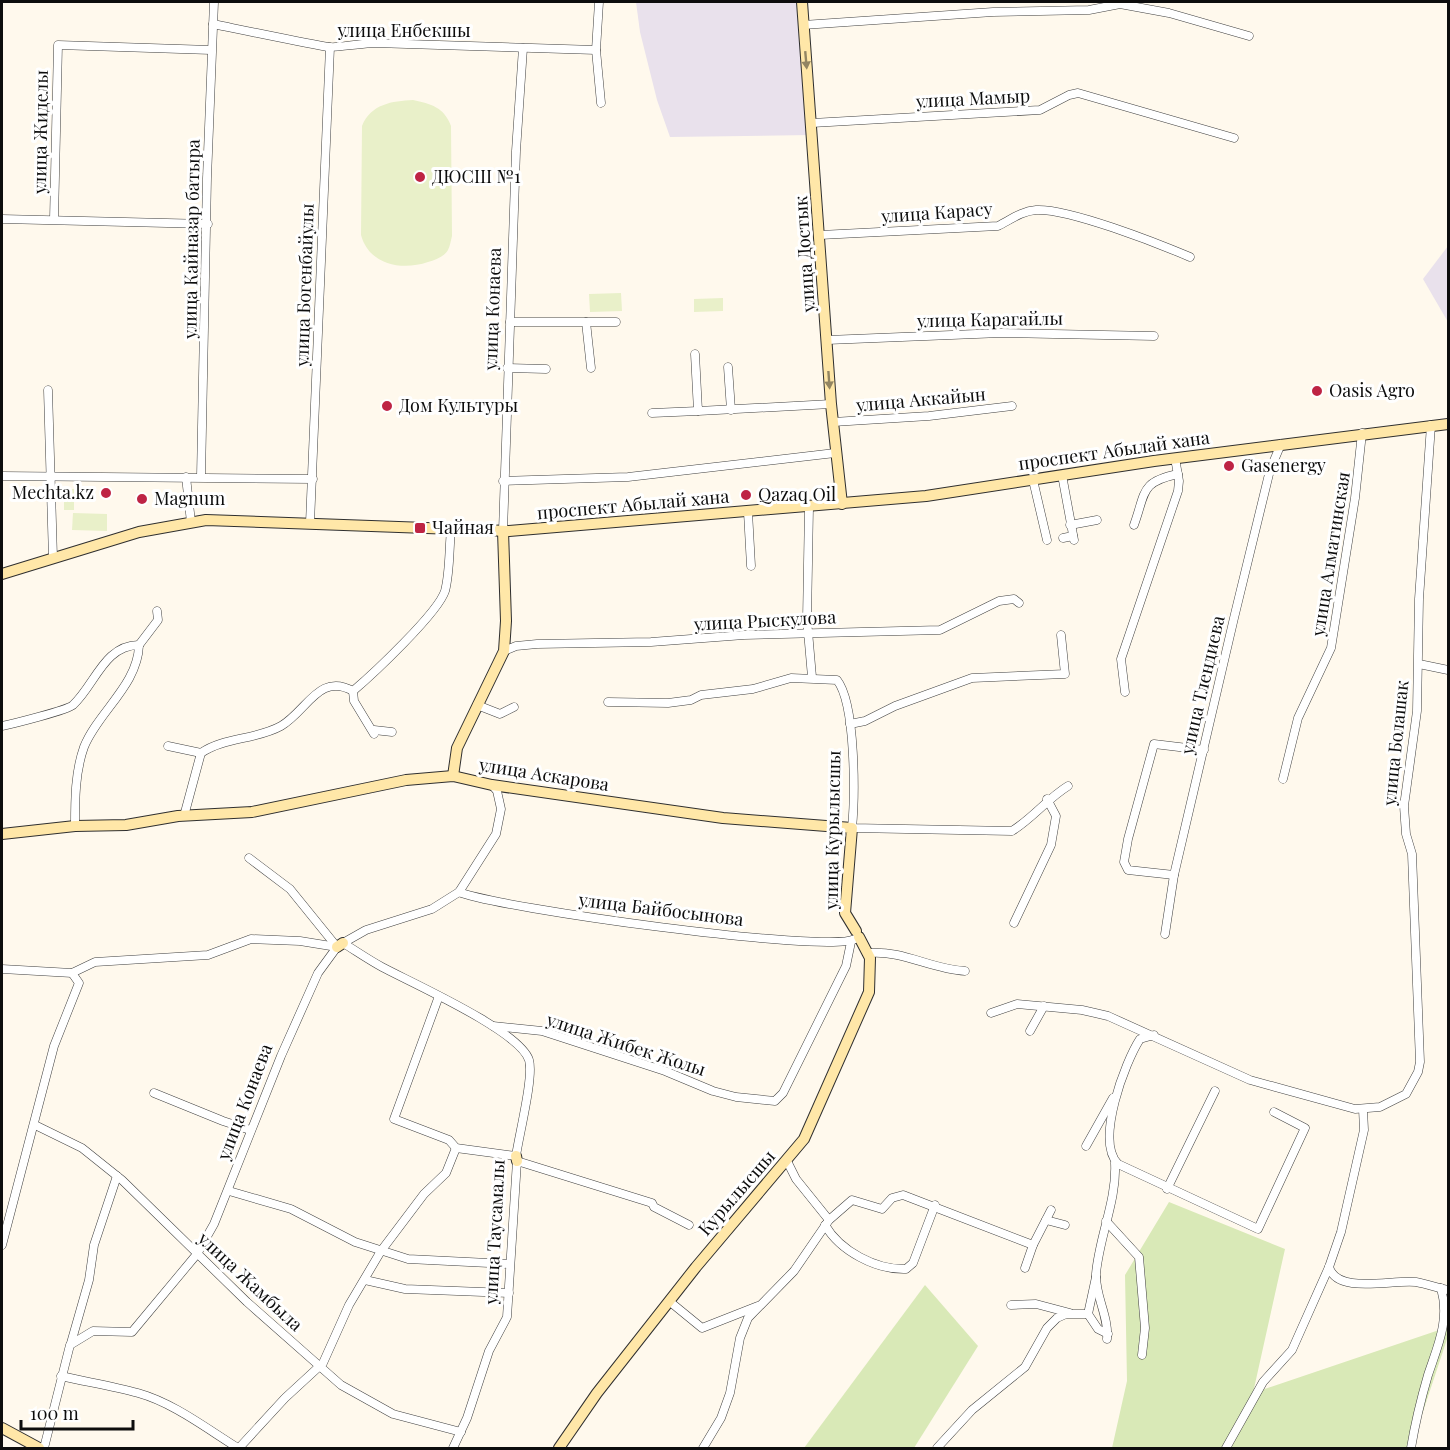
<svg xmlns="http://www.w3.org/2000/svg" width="1450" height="1450" viewBox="0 0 1450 1450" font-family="'Playfair Display',serif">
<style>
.industrial{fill:#e9e1ec}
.green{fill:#d9e9b7}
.pitch{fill:#e9f0c9}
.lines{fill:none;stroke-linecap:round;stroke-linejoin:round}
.street-casing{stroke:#404040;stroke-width:9}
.secondary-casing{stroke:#2f2f2f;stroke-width:12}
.street{stroke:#fff;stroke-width:8}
.secondary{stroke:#ffe7a8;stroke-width:10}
.oneway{fill:#928562}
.poi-dot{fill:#be2444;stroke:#fff;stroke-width:2}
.labels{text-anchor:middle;stroke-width:6;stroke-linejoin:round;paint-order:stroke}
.street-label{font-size:18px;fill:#0d0d0d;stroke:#fff}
.poi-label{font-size:18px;fill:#0d0d0d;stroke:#fff;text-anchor:start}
</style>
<rect width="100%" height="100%" fill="#fff9ed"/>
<g class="industrial">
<polygon points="636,2 798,2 811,135 670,137 657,100 640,32"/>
<polygon points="1448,246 1448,322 1423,279"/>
</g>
<g class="green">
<polygon points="1169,1202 1285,1249 1253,1393 1448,1327 1448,1336 1411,1448 1112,1448 1127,1381 1125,1275"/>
<polygon points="925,1285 978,1346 914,1448 804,1448"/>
</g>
<g class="pitch">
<path d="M413 100C431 104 444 107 451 126L452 236C451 240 450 246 448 250 444 257 435 260 428 262 402 271 369 265 361 235L362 126C371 104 392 101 413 100Z"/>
<polygon points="621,293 622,311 590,312 589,294"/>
<polygon points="723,298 723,311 694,312 694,299"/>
<rect x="64" y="489" width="10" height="21"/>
<polygon points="73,513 107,514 107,531 72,530"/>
</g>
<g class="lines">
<g class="street-casing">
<g id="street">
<polyline points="599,2 596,50 601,103"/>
<path d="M213 24C252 32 290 40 328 47 333 48 365 43 375 43L596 50"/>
<polyline points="803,25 993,12 1089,10 1120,4 1169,13 1249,36"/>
<polyline points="812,123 1040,110 1069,95 1078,93 1234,138"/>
<polyline points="2,219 208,224"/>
<polyline points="54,219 58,45 211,50"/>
<path d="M820 235 998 226C1010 220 1022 211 1036 210 1068 208 1157 243 1190 257"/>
<polyline points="510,322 616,322"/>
<polyline points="586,322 591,368"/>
<polyline points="827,340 1001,333 1154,336"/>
<polyline points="695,354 698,411 831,404"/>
<polyline points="728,367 731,410"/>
<polyline points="507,368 546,369"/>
<polyline points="48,390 53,558"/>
<polyline points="652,413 698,411"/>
<polyline points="833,422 929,416 1012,406"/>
<polyline points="1062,475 1074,540"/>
<polyline points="2,476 313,479"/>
<polyline points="186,477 191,522"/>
<polyline points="201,477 207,178 214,2"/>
<polyline points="1033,480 1047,540"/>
<polyline points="503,481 628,477 835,453"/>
<polyline points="809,507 807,620 812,677"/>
<polyline points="748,512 751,566"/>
<polyline points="310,523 330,47"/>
<polyline points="1070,525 1097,520"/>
<path d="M1134 525C1146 492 1140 482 1178 474"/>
<polyline points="503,531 516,151 523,48"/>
<polyline points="1063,538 1073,536"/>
<polyline points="139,645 158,620 157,611"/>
<polyline points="504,651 516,646 537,644 651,642 744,635 940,630 999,601 1014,599 1019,603"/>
<polyline points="1419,664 1448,670"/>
<polyline points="353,691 354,701 374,734"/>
<polyline points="1125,692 1121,659 1178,491 1179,481 1175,458"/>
<path d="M608 702 668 703 691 700 701 695 753 689 791 678 837 680C856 704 855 797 852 828L1012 831C1033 818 1047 799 1068 786"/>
<polyline points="477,705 500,714 514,707"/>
<polyline points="850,724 865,721 895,706 972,678 1065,674 1061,635"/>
<path d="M2 726C12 724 68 710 73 705 95 685 104 645 139 645"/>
<polyline points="374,730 392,732"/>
<polyline points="168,746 201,753"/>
<polyline points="1283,779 1298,718 1331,648 1355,498 1362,433"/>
<path d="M184 816 201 753C224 737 256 740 281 726 307 711 319 672 353 691 373 674 438 613 445 591 450 572 449 549 451 530"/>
<path d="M75 826C75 800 75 772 84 747 98 712 138 685 139 645"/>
<polyline points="249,858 290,889 337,947"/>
<polyline points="1174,875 1128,870 1124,862 1128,839 1154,744 1204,750"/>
<path d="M459 892C497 908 828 954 855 939"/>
<polyline points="1014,923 1051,845 1056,816 1047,799"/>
<polyline points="1165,934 1174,875 1234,618 1270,470 1281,444"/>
<path d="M869 953C902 950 931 969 965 971"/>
<polyline points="2,969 72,973 95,962 208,955 251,939 300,941 337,947"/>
<path d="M439 996 394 1119 449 1140 456 1148 516 1156C519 1135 534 1076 529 1060 520 1031 412 983 382 967 369 960 356 951 343 943L366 930 432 909 459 892 496 834 501 809 497 791 492 785"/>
<polyline points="991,1013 1017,1004 1082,1010 1108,1016 1250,1080 1355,1109 1380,1107 1406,1094 1418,1072 1420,1062 1412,854 1406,834 1404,806 1417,711 1419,599 1431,425"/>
<polyline points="493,1026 542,1031 665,1071 713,1091 736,1097 775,1101 783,1093 846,966 851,942"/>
<polyline points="1030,1031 1044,1006"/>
<path d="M1154 1035 1140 1039C1125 1062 1095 1141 1118 1164L1258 1229 1305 1128 1274 1112"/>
<polyline points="154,1093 223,1121 250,1130"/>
<polyline points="35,1125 82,1148 122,1180 247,1302 341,1385 393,1414 461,1432"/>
<polyline points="1086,1146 1113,1098"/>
<polyline points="787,1161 796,1179 829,1220"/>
<polyline points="1167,1189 1215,1091"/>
<polyline points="229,1191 291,1209 355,1242 408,1259 509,1264"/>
<polyline points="1046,1220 1065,1225"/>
<polyline points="1106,1221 1139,1257 1145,1328 1142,1355"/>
<path d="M825 1225C840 1251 876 1270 906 1269L913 1263 935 1205"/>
<polyline points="2,1245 54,1046 79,983 72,973"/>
<path d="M1329 1267C1337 1295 1393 1279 1416 1282 1427 1284 1438 1288 1448 1290"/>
<polyline points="1025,1268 1033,1245"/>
<polyline points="365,1280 405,1289 509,1293"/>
<polyline points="669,1301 702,1328 758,1306"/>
<polyline points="1011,1305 1036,1304 1070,1313"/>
<polyline points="1088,1314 1098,1329 1108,1334"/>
<path d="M1107 1339C1109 1316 1095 1296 1096 1274 1099 1237 1117 1200 1115 1163"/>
<polyline points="71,1343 89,1280 94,1245 117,1176"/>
<path d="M61 1376C87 1382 113 1386 138 1393 174 1403 207 1429 238 1448"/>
<polyline points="44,1448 70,1345 93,1331 132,1332 197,1254 214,1224 281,1056 318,973 337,947"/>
<polyline points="239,1448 285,1398 323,1363 349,1305 381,1251 424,1194 446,1173 456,1148"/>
<polyline points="453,1448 467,1418 489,1351 507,1317 517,1161 652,1203 654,1207 689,1225"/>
<polyline points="703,1448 721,1418 730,1393 740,1338 748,1318 794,1271 829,1220 852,1200 882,1209 892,1198 903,1195 1033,1245 1051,1210"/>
<polyline points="937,1448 972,1410 1025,1367 1047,1328 1057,1318 1066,1314 1088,1314 1096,1277"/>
<polyline points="1226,1448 1263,1382 1292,1350 1329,1267 1341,1232 1364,1130 1363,1109"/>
<path d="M1411 1448C1415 1424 1421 1399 1428 1375 1438 1345 1450 1320 1441 1288"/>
</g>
</g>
<g class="secondary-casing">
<g id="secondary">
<polyline points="802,2 831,404 842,504"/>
<polyline points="2,574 139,532 206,520 509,531 926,496 1154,461 1448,424"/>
<polyline points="453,776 457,748 504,651 506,621 503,531"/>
<polyline points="2,834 75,826 126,825 178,816 252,812 406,780 453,776 492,785 723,818 852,828 845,913 856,931"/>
<polyline points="337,947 343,943"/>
<polyline points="516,1156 517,1161"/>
<polyline points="2,1428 39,1448"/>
<polyline points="559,1448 597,1393 696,1267 804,1139 869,992 870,958 859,937"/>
</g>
</g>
<use href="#street" class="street"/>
<use href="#secondary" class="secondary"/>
</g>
<defs><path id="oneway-solid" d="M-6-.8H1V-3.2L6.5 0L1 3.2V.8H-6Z" transform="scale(1.5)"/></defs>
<g class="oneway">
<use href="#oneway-solid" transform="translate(806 60) rotate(85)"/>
<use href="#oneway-solid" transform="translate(829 380) rotate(86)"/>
</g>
<g class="poi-dot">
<circle cx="420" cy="177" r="6"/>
<circle cx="1317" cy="391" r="6"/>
<circle cx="387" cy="406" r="6"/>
<circle cx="1229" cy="466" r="6"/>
<circle cx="106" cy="493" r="6"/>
<circle cx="746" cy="495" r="6"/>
<circle cx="142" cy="499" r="6"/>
<rect x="414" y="522" width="12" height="12" rx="3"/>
</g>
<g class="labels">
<g class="street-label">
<text x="404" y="37">улица Енбекшы</text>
<text transform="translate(973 99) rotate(-3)" y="6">улица Мамыр</text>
<text transform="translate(41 132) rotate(-89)" y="6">улица Жиделы</text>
<text transform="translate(937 213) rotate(-4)" y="6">улица Карасу</text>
<text transform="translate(192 239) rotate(-89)" y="6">улица Кайназар батыра</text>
<text transform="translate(805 254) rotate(-94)" y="6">улица Достык</text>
<text transform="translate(305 285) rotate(-88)" y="6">улица Богенбайулы</text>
<text transform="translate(493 309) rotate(-88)" y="6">улица Конаева</text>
<text transform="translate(990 320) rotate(-1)" y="6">улица Карагайлы</text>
<text transform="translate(921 400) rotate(-5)" y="6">улица Аккайын</text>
<text transform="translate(1114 451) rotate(-8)" y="6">проспект Абылай хана</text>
<text transform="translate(633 505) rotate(-5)" y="6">проспект Абылай хана</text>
<text transform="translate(1331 554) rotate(-81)" y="6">улица Алматинская</text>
<text transform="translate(765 621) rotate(-3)" y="6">улица Рыскулова</text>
<text transform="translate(1203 685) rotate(-77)" y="6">улица Тлендиева</text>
<text transform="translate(1396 743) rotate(-84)" y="6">улица Болашак</text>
<text transform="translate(544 775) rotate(9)" y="6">улица Аскарова</text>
<text transform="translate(833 830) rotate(-89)" y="6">улица Курылысшы</text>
<text transform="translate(661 910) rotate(7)" y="6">улица Байбосынова</text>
<text transform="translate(626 1045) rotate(18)" y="6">улица Жибек Жолы</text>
<text transform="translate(245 1102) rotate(-69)" y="6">улица Конаева</text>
<text transform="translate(737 1193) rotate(-49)" y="6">Курылысшы</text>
<text transform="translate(495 1232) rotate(-87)" y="6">улица Таусамалы</text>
<text transform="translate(250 1282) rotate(43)" y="6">улица Жамбыла</text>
</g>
<g class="poi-label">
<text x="432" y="183">ДЮСШ №1</text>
<text x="1329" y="397">Oasis Agro</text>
<text x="399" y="412">Дом Культуры</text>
<text x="1241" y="472">Gasenergy</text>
<text x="94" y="499" text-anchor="end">Mechta.kz</text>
<text x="758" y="501">Qazaq Oil</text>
<text x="154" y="505">Magnum</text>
<text x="432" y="534">Чайная</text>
</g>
</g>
<rect width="1450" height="1450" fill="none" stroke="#0d0d0d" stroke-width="6"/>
<path d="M21 1420v9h112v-9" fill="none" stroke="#0d0d0d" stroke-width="3"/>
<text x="30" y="1420" font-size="18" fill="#0d0d0d" stroke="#ffffff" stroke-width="4.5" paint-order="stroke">100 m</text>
</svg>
